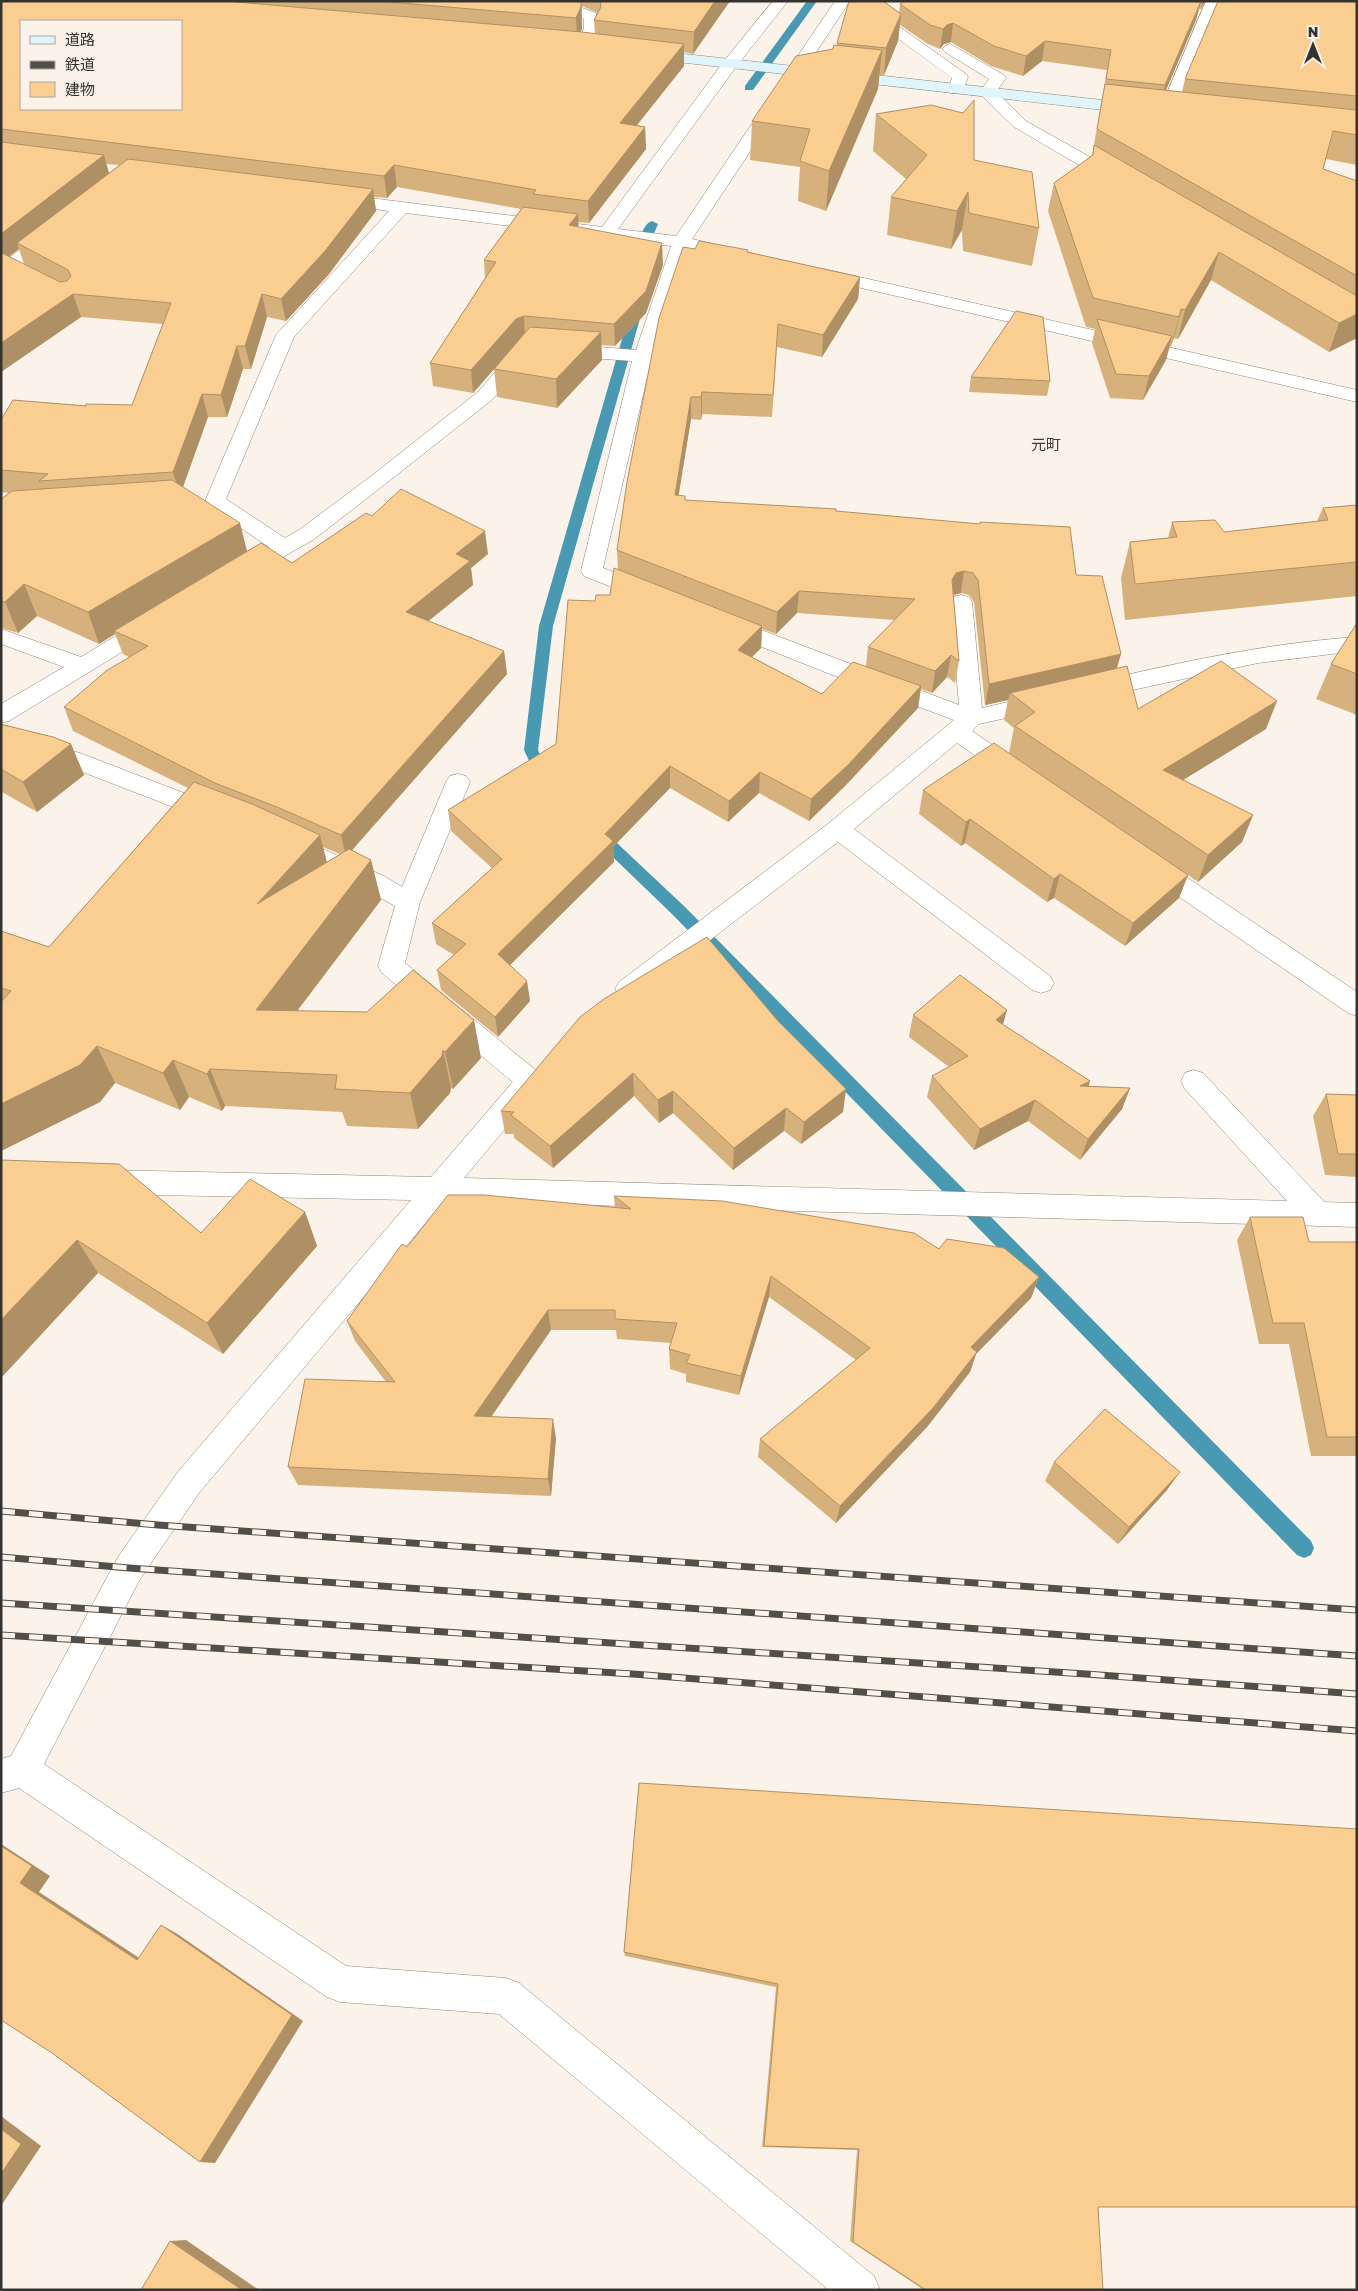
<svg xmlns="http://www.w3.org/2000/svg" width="1358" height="2291" viewBox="0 0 1358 2291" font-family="'Golos Text','Noto Sans JP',sans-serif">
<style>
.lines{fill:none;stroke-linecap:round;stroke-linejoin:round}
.stream{fill:#479ab2;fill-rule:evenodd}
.lane-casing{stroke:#8d867d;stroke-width:1}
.street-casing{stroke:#8d867d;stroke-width:1}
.secondary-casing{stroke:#8d867d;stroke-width:1}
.lane{fill:#fff;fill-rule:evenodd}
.street{fill:#fff;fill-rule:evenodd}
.secondary{fill:#dff4fb;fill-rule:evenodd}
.rail-casing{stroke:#524f4b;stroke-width:7}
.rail{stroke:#fbf3e9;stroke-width:5;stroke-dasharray:14;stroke-linecap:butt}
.wall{fill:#d7b17c;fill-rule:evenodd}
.shaded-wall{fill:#af9065}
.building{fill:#face90;stroke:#af9065;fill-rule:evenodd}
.labels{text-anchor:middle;stroke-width:5;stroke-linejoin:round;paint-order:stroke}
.far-quarter-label{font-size:15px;fill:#413c34;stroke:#fbf3e9}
</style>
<rect width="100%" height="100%" fill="#fbf3e9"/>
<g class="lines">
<g class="stream">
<polygon points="807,1 817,1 753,90 745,90 745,86"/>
<path d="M652 221 658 224 651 241 649 255 643 258 639 257 637 255C639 245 641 224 652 221Z"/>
<polygon points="637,304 643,308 553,626 538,750 551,778 549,782 539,782 524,750 539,626 631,308"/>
<polygon points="596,826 601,828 685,907 1311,1541 1314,1548 1311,1555 1304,1558 1297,1555 673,915 591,836 588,832 591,828"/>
</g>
<g class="lane-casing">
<g id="lane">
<polygon points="846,1 863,1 966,74 968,77 962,93 950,93 948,90 952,78"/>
<polygon points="1,725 33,741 80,753 220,807 224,813 220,819 212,822 67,766 18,754 1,744"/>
<polygon points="458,774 466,776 470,782 420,902 405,963 538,1072 542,1080 538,1088 529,1091 520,1088 382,973 378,966 395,906 366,890 282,851 279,845 282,839 291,836 300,839 384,876 402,887 446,782 450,776"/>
<polygon points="1194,1070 1203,1073 1327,1205 1331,1214 1327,1223 1317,1226 1307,1223 1185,1089 1181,1081 1185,1073"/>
</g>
</g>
<g class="street-casing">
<g id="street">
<polygon points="541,1 563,1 596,13 600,29 588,50 578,50 575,47 584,29 584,19 543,4"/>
<polygon points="773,1 788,1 736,67 618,229 676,236 835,1 850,1 692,239 739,250 742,254 739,258 733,259 688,249 652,356 603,568 655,588 658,593 655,598 647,600 639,598 584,576 581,571 632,361 563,356 556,354 554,350 556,346 563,344 636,350 671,246 406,213 294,337 226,499 285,538 299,530 370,477 479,391 512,352 519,350 526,352 528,356 493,399 384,485 313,540 249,576 241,578 233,576 230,571 233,566 269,547 208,506 205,501 276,335 389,211 332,203 329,199 332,195 338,194 602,227 724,61"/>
<polygon points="1206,1 1221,1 1175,112 1173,115 1161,115 1159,112"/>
<polygon points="950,44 1004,75 1006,78 996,92 1026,121 1122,175 1124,179 1122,183 1110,183 1014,127 979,93 989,79 945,52 942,49 945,46"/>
<polygon points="52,229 58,230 61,234 58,238 7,277 1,278 1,264 46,230"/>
<polygon points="824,269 1357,390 1357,402 818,278 815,274 818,270"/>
<polygon points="961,595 969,597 972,602 982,708 1043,694 1051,696 1054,702 1051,708 979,724 972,731 1022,765 1026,771 1022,777 1014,779 1006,777 957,743 854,829 1050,976 1054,983 1050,990 1041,993 1032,990 838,842 637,996 628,999 619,996 615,989 619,982 829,823 954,720 825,672 719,630 716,625 719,620 727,618 735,620 959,705 950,602 953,597"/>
<polygon points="150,618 158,620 161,625 158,630 9,721 1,723 1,704 64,667 1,644 1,629 81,657 142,620"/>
<path d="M1357 637V651L1258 663 1095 698 1087 695 1084 690 1087 685 1095 682C1182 662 1268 643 1357 637Z"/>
<polygon points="1152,857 1161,860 1357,992 1357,1016 1348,1013 1143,872 1140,866 1143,860"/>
<polygon points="526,1074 535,1077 539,1085 535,1093 464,1178 1357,1203 1357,1227 444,1201 199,1493 140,1579 44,1764 346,1966 506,1978 519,1983 874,2276 880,2290 829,2290 499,2014 340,2002 327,1997 19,1788 1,1793 1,1759 11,1756 118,1557 177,1473 411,1200 104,1194 94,1190 90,1182 94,1174 104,1170 431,1177 517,1077"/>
</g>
</g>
<g class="secondary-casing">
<polygon id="secondary" points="648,50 1139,104 1145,106 1147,109 1145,112 1139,114 642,58 640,55 642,52"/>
</g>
<use href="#lane" class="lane"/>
<use href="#street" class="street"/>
<use href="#secondary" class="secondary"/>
<g class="rail-casing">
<g id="rail">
<polyline points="1,1511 158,1525 1357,1610"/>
<polyline points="1,1557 129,1568 1357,1656"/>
<polyline points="1,1603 1086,1674 1357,1694"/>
<polyline points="1,1635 633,1674 1357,1731"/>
</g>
</g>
<use href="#rail" class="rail"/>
</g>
<g class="wall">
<path d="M1 1H730L693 54 684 52V66L637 125 645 127 646 149 589 223 578 222V227L663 265 646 313 615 346 601 345 602 360 557 408 497 397 494 369 473 393 433 386 430 363 485 278 484 260 521 209 397 187 387 198 374 197 376 211 329 274 286 321 267 317 251 369H243L227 417H208L183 487 247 551 292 563 372 516 488 554 471 568 473 585 428 621 504 651 507 674 352 850 371 860 381 900 297 1011 481 1058 453 1089 451 1088 450 1093 418 1129 347 1126 342 1112 225 1106 222 1111 189 1097 180 1110 115 1083 100 1102 1 1151V931L49 947 188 788 73 731 64 707 129 657 123 654 115 634 99 644 37 616 18 633 1 628V499L9 493 1 492V420L86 406 132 405 163 324 81 317 1 372ZM582 6 598 13 594 20 595 34 580 32 582 29ZM106 164 119 165 109 173ZM19 249 24 264 9 257ZM323 847 340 854 327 862Z"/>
<polygon points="904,1 1205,1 1201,9 1199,9 1196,20 1166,90 1182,92 1185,79 1357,1 1357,165 1326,159 1323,169 1357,181 1357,338 1329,352 1211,280 1178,339 1174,338 1171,346 1170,346 1166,360 1143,400 1110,398 1092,343 1095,329 1086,327 1048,211 1054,183 1092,156 1107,70 1042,61 1023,76 991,66 951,42 944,44 940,49 928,44 900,25 898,41 884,75 879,75 878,89 826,211 798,201 800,167 750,160 752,121 837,45 837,43 899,13 900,4"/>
<polygon points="876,114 974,160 1039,228 1032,266 963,251 962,230 951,249 887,235 891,197 906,179 873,151"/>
<path d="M695 249 748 252 860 277 858 299 822 357 777 347 772 417 702 414 701 420 691 419 678 496H685V500L836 511 1076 575 1117 669 1138 709 1266 729 1182 780 1253 815 1242 842 1198 882 1188 875 1179 898 1125 946 1054 898 1047 902 965 843 961 846 919 814 923 790 1009 753 1014 728 1004 720 1008 700 985 705 974 602 969 595 961 593 953 595 959 661 955 683 947 677 932 693 921 689 918 708 845 786 809 821 759 793 728 822 670 788 613 847 614 862 510 965 530 1001 498 1037 441 990 437 970 454 955 436 944 432 923 492 868 451 831 448 810 556 744 595 601 610 595 618 569 617 550ZM797 613 895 620 868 647 866 666 822 694 752 657 761 648 762 629 776 634Z"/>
<polygon points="971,377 1050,381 1047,396 969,392"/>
<polygon points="1357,505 1357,596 1125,620 1121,578 1130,542 1168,538 1172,522 1224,532 1317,521 1323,508"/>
<polygon points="1357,623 1357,715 1316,699 1331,664"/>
<polygon points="1,724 4,725 71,744 84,775 37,812 2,792 1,792"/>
<polygon points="913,1015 1003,1025 1090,1081 1089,1086 1130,1088 1122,1109 1080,1160 1028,1121 974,1150 927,1097 932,1076 949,1067 909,1037"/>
<polygon points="778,1021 846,1089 843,1112 801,1144 784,1131 733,1170 673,1113 659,1123 634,1096 553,1168 514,1138 514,1134 505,1134 501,1111"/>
<polygon points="1326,1094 1357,1095 1357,1177 1325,1175 1313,1116"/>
<polygon points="1,1160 201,1233 305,1212 317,1246 223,1354 98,1273 1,1378"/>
<polygon points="614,1196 939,1249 1039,1277 1031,1298 976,1354 970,1372 927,1427 836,1523 758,1457 760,1439 856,1360 769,1297 739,1395 686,1382 686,1374 670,1369 669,1349 671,1343 617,1339 616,1330 551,1330 492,1416 556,1438 551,1496 298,1485 288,1467 386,1382 355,1341 347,1321 407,1247 615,1208"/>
<polygon points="1250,1217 1309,1242 1357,1242 1357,1456 1311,1456 1289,1344 1259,1344 1237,1240"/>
<polygon points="1054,1462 1167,1490 1118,1544 1045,1481"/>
<polygon points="639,1783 1098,2207 1103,2290 924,2290 850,2241 857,2150 762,2147 776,1987 625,1956 624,1952"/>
</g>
<g class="shaded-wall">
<polygon points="581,1 582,29 577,40 576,18"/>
<polygon points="715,1 730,1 693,54 694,32"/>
<polygon points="1201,1 1196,20 1160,104 1165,85"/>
<polygon points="1203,1 1205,1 1201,9"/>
<polygon points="901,14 898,41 884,75 886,48"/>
<polygon points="953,23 951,42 944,44 940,49 943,29 947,25"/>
<polygon points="1045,41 1042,61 1023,76 1026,56"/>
<polygon points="684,44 684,66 621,145 620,123"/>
<polygon points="882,50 878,89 826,211 829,171"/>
<polygon points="645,127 646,149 589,223 588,201"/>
<polygon points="104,155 110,177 17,243 19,249 1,262 1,234"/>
<polygon points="394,165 397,187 387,198 384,176"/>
<polygon points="373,189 376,211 329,274 286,321 281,299"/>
<polygon points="968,192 962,230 951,249 957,211"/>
<polygon points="578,214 579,236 569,225"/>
<polygon points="662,243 663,265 646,313 615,346 614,324"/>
<polygon points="1219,252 1211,280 1178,339 1185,310"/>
<polygon points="860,277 858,299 822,357 823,335"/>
<polygon points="73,294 81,317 1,372 1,343"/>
<polygon points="262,294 267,317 251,369 245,346"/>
<polygon points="1181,309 1174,338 1171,346 1179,317"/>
<polygon points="1357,314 1357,338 1329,352 1339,323"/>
<polygon points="524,316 525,339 518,342 473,393 471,370 516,319"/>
<polygon points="601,332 602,360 557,408 556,379"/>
<polygon points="1172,336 1166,360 1143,400 1149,376"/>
<polygon points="237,346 243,369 227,417 221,395"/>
<polygon points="702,392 702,414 701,420 701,397"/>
<polygon points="202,394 208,417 180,495 173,472"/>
<polygon points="691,397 691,419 675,518 675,495"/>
<polygon points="240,523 248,555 114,631 115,634 99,644 88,612"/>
<polygon points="485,531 488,554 471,568 473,585 410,636 406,612 456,554"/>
<polygon points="964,571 961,593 953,595 952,580 956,573"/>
<polygon points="24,584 37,616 18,633 5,602"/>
<polygon points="799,591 797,613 776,634 777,612"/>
<polygon points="762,626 761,648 737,672 738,650"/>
<polygon points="504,651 507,674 346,857 341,835"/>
<polygon points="1121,654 1115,675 1010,693 1008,700 985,705 989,684"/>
<polygon points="951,655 947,677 932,693 935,671"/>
<polygon points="921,686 918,708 845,786 809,821 811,799"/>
<polygon points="1277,701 1266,729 1154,798 1163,770"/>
<polygon points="71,744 84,775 37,812 23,782"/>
<polygon points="670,766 670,788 613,847 614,862 500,975 498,954 605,834"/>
<polygon points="760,772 759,793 728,822 729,801"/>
<polygon points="1253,815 1242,842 1198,882 1208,855"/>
<polygon points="970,819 965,843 961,846 966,822"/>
<polygon points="320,835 330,875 257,904"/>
<polygon points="371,860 381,900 269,1048 256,1010"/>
<polygon points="1060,874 1054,898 1047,902 1054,879"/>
<polygon points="1188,875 1179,898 1125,946 1133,923"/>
<polygon points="527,981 530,1001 498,1037 495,1017"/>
<polygon points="1007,1010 1001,1032 996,1020"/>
<polygon points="474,1020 481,1058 453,1089 445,1052"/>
<polygon points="97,1046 115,1083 100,1102 1,1151 1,1104"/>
<polygon points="443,1050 451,1088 450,1093 418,1129 410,1093"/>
<polygon points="173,1060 189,1097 180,1110 163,1073"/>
<polygon points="210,1069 225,1106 222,1111 207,1074"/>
<polygon points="633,1073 634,1096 553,1168 550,1146"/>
<polygon points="1090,1081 1083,1102 1080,1086"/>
<polygon points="1130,1088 1122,1109 1080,1160 1088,1139"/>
<polygon points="846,1089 843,1112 801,1144 804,1122"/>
<polygon points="673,1091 673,1113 659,1123 658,1100"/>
<polygon points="1035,1100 1028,1121 974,1150 980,1129"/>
<polygon points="786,1108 784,1131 733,1170 734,1148"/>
<polygon points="305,1212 317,1246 223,1354 207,1323"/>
<polygon points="77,1240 98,1273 1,1378 1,1320"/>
<polygon points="771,1276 769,1297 739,1395 741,1376"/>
<polygon points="1039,1277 1031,1298 976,1354 970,1372 927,1427 836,1523 840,1506 971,1347"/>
<polygon points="548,1310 551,1330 479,1434 474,1416"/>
<polygon points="553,1419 556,1438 551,1496 548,1479"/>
<polygon points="1180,1472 1167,1490 1118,1544 1129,1527"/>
<polygon points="1,1844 50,1876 39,1892 153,1967 137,1960 20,1883 1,1846"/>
<polygon points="161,1925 176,1933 303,2021 215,2163 200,2162"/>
<polygon points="1,2116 41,2146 1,2206"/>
<polygon points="186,2240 259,2290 242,2290 170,2241"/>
</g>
<g class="building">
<path d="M1 1H225L582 32 684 44 620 123 645 127 588 201 533 194 536 190 394 165 384 176 1 129ZM21 21H181V109H21Z"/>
<polygon points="378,1 581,1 581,7 576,18"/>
<polygon points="600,1 715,1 694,32 594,20 601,7"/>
<polygon points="849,1 883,1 901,14 886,48 837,43"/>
<polygon points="904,1 1201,1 1165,85 1106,79 1111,50 1045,41 1026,56 994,46 953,23 947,25 943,29 930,25 900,4"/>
<polygon points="1218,1 1357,1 1357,96 1185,79"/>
<polygon points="834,45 882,50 829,171 800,161 810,129 752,121 796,56 833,49"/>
<polygon points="1105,84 1357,110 1357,135 1333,131 1323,169 1357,181 1357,276 1097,129"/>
<polygon points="974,100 974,160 1032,172 1039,228 969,213 968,192 957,211 891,197 927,155 876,114 931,105 963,113"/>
<polygon points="1,142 104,155 1,234"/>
<polygon points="1094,145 1357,296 1357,314 1339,323 1219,252 1185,310 1181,309 1179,317 1093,298 1054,183 1093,155"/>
<polygon points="128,159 373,189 325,251 281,299 262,294 245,346 237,346 221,395 202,394 173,472 39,481 48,474 1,470 1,420 13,400 86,406 86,404 132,405 171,303 73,294 1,343 1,254 2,253 60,282 67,281 71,276 68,270 17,243"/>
<polygon points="523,207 578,214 569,225 662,243 646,291 614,324 524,316 516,319 471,370 430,363 496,262 484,260"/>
<polygon points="699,241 748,250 747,252 860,277 823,335 778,324 773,395 702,392 701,397 691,397 675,495 685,496 685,500 836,509 836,511 980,524 980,522 1070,527 1076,575 1102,576 1121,654 989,684 978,580 973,573 964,571 956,573 952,580 959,661 951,655 935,671 868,647 915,599 799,591 777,612 617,550 627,482 659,318 683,247 695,249"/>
<polygon points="1016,311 1043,317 1050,381 971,377"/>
<polygon points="1097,319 1172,336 1149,376 1116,374"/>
<polygon points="530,327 601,332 556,379 494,369"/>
<polygon points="172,480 240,523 88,612 24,584 5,602 1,601 1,499 12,491"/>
<polygon points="401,489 485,531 456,554 470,561 406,612 504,651 341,835 277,807 215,783 64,707 106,671 148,646 114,631 261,543 292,563 366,513 372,516"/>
<polygon points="1357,505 1357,562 1135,584 1130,542 1177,537 1172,522 1215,520 1224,532 1328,520 1323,508"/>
<polygon points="614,568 762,626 738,650 822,694 853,662 921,686 848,765 811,799 760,772 729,801 670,766 605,834 613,841 498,954 527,981 495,1017 437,970 466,944 432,923 502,859 448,810 556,744 568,600 595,601 596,595 610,595"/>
<polygon points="1357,623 1357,674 1331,664"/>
<polygon points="1221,661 1277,701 1163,770 1253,815 1208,855 1015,726 1035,712 1010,693 1127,666 1138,709"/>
<polygon points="1,724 4,725 53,737 71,744 23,782 1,769"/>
<polygon points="994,743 1188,875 1133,923 1060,874 1054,879 970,819 966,822 923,790"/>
<polygon points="194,782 252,804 320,835 257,904 349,849 371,860 256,1010 367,1012 413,970 474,1020 445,1052 443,1050 442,1056 410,1093 335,1089 337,1075 210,1069 207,1074 173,1060 163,1073 97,1046 80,1065 1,1104 1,1002 11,991 1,988 1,931 49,947"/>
<polygon points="707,937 778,1021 846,1089 804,1122 786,1108 734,1148 673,1091 658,1100 633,1073 550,1146 511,1115 514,1112 501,1111 580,1017 604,999"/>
<polygon points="960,975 1007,1010 996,1020 1090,1081 1080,1086 1130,1088 1088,1139 1035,1100 980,1129 932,1076 968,1056 913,1015"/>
<polygon points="1326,1094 1357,1095 1357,1154 1338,1154"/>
<polygon points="1,1160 119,1164 201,1233 250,1179 305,1212 207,1323 77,1240 1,1320"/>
<polygon points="448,1195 484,1195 631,1209 614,1196 722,1201 914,1233 939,1249 947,1239 1004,1248 1039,1277 971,1347 977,1352 933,1408 840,1506 760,1439 870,1348 771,1276 741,1376 686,1363 690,1355 669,1349 677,1323 615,1319 615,1310 548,1310 474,1416 553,1419 548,1479 288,1467 305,1379 395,1382 347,1321 402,1244 407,1247"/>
<polygon points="1250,1217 1303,1217 1309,1242 1357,1242 1357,1437 1327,1437 1304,1323 1273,1323"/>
<polygon points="1105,1409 1180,1472 1129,1527 1054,1462"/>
<polygon points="639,1783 1357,1829 1357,2207 1098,2207 1103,2290 926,2290 853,2242 859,2149 764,2146 778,1984 624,1952"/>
<polygon points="1,1846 32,1866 20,1883 137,1960 161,1925 292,2015 200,2162 52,2053 1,2020"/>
<polygon points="1,2129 21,2144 1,2174"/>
<polygon points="170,2241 242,2290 141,2290"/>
</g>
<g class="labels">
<g class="far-quarter-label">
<text x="1046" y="450">元町</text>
</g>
</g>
<rect width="1358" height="2291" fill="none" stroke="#35332f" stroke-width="5"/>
<rect x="20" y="20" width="162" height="90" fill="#fbf3e9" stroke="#aca69f"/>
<rect x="30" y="36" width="25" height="8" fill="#dff4fb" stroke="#aca69f"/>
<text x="65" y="45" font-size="15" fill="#35332f">道路</text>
<rect x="30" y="61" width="25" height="8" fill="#524f4b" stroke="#aca69f"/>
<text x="65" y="70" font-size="15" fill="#35332f">鉄道</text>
<rect x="30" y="82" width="25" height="15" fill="#face90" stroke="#aca69f"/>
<text x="65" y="95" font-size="15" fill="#35332f">建物</text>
<g transform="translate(1313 45)" stroke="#fbf3e9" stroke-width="4" paint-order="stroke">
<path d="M0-4L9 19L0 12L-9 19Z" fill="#35332f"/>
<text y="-8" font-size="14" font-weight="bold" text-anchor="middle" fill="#35332f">N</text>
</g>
</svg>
